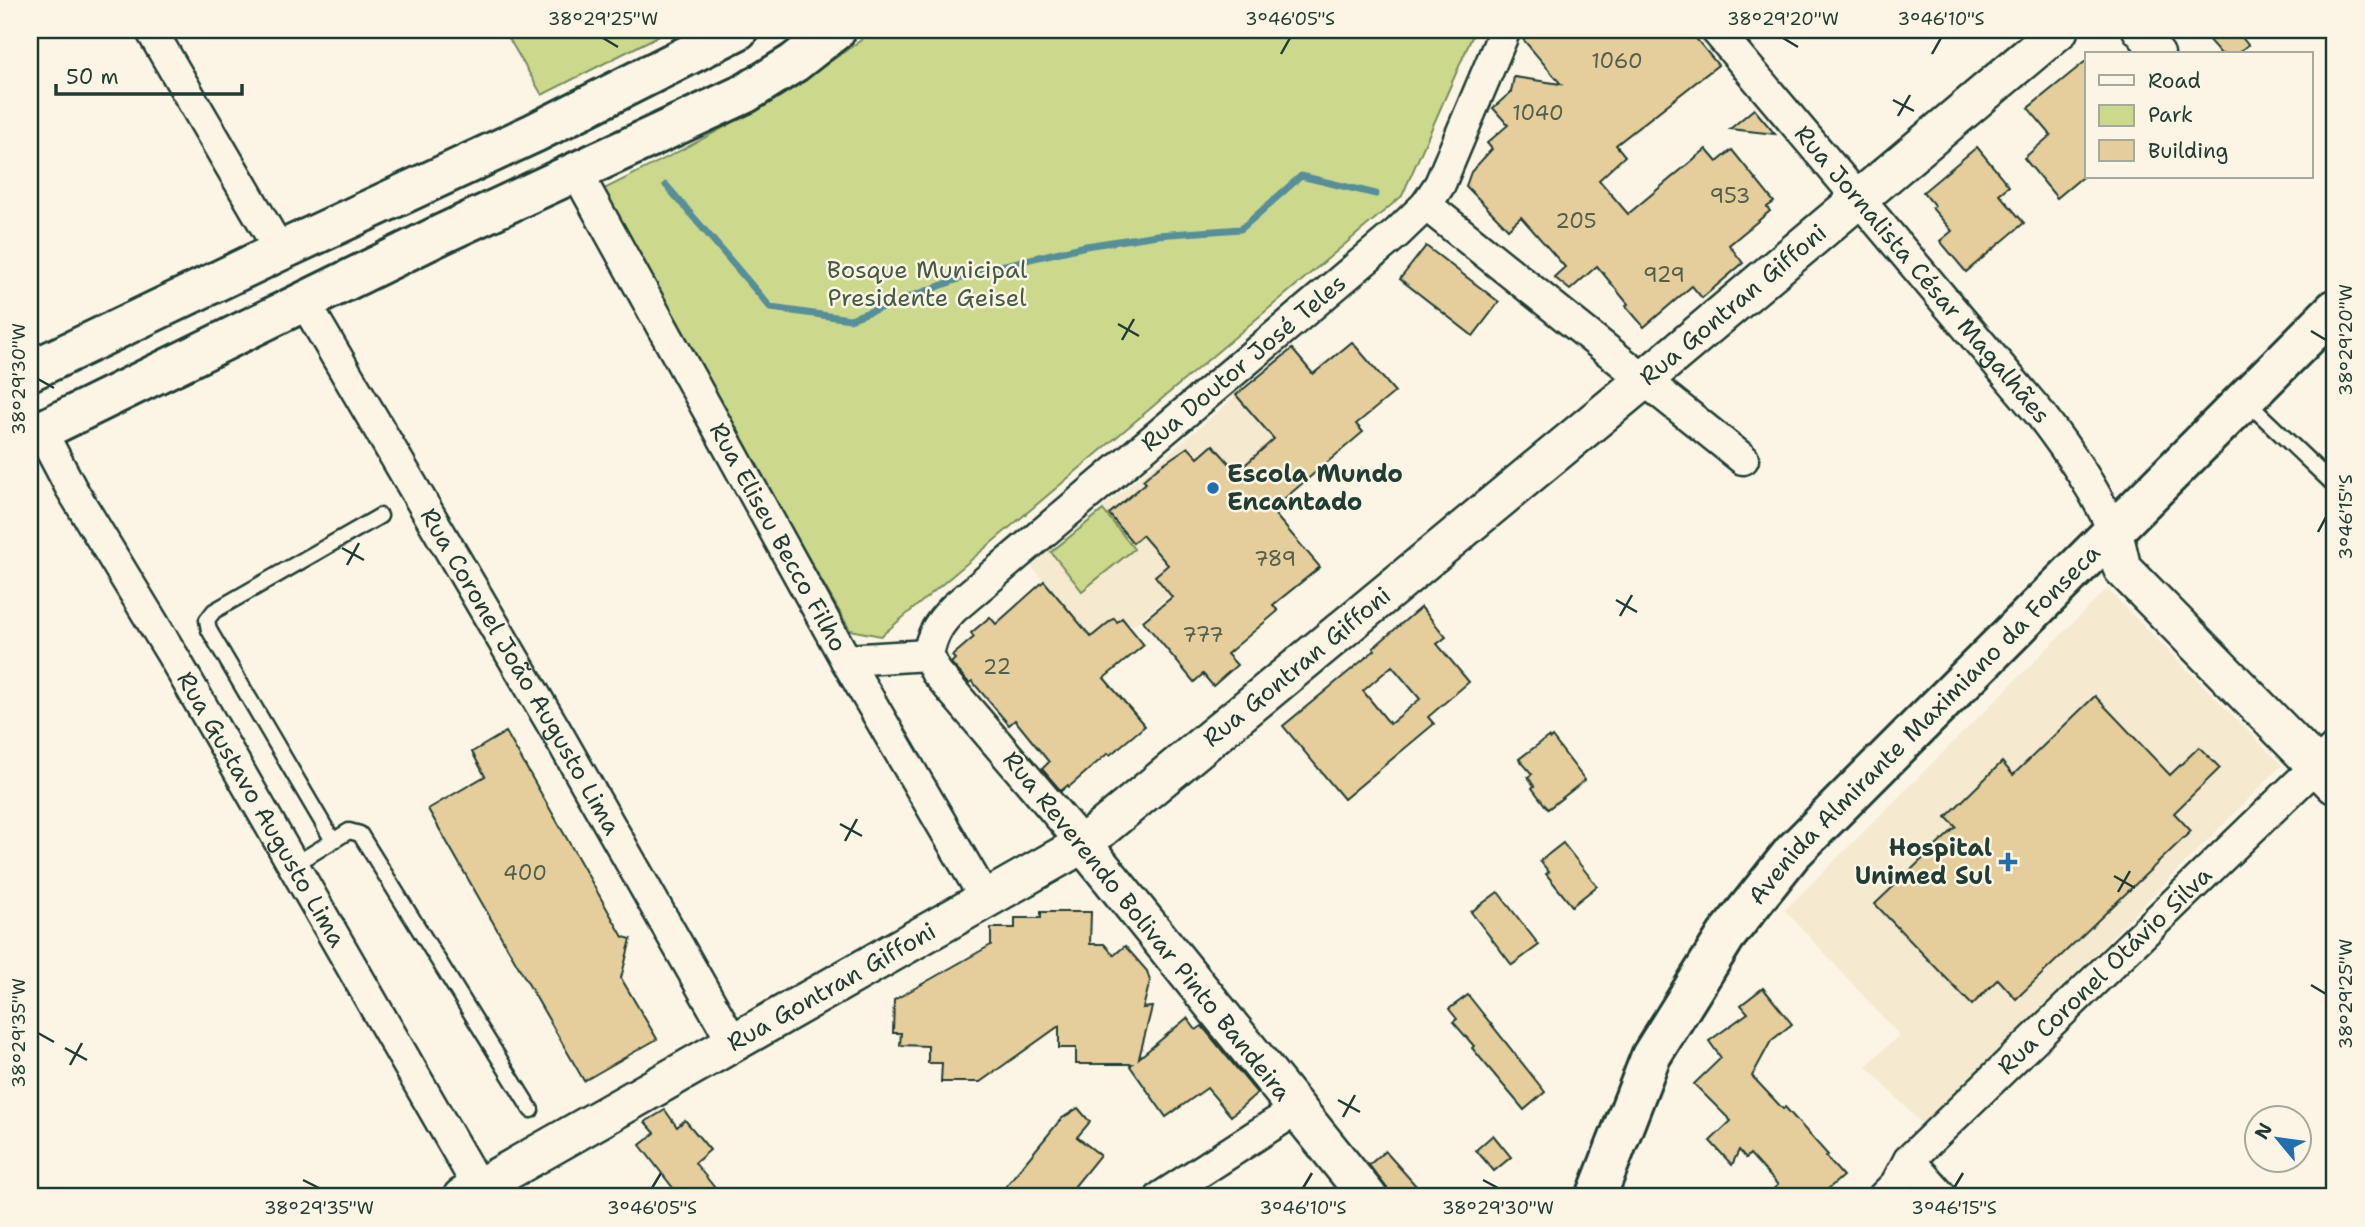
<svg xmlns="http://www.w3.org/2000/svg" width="2365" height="1227" viewBox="0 0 2365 1227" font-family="'Shantell Sans',sans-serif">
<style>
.built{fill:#f5e9cf}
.green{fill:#ccd98c;stroke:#768b60;stroke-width:2}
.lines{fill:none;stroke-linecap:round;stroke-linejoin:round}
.stream{stroke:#578f99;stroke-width:7}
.building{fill:#e6cd9c;stroke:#1f3d34;stroke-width:2;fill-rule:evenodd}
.service-casing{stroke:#1f3d34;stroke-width:19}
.minor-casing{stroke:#1f3d34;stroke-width:35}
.tertiary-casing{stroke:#1f3d34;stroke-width:42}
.secondary-casing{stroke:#1f3d34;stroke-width:44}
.service{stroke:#fcf5e5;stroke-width:14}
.minor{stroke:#fcf5e5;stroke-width:30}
.tertiary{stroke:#fcf5e5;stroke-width:37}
.secondary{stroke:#fcf5e5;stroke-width:38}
.ticks{fill:none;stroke:#1f3d34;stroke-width:2.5}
.poi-dot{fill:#1f6fb2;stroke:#fcf5e5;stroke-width:2.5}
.labels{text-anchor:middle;stroke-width:5;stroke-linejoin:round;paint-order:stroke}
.number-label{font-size:21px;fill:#51614e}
.park-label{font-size:24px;fill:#425c46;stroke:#fcf5e5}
.street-label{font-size:24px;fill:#1f3d34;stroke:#fcf5e5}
.poi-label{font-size:24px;font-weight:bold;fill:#1f3d34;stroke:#fcf5e5;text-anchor:start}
.neatline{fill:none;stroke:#1f3d34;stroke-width:2.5}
.ticks-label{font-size:18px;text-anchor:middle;fill:#1f3d34}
</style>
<rect width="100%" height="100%" fill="#fcf5e5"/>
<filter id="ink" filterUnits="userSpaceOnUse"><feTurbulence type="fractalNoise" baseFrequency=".0143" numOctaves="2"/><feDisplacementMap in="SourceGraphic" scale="14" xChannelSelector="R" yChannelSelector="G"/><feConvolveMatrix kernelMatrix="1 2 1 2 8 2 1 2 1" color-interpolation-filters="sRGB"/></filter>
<g filter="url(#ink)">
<g class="built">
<polygon points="1291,349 1363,432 1325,466 1102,651 1031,566 1173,450"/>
<polygon points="2107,589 2282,765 1924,1126 1866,1066 1899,1035 1785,910"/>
</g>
<g class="green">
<polygon points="504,30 670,30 542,95"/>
<path d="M875 30H1475L1402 196 881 636 850 630 598 192C654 164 710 137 764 105 802 82 839 56 875 30Z"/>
<polygon points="1103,510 1134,549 1082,591 1051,552"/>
</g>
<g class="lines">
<polyline class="stream" points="666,185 771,308 850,319 983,270 1086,246 1157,235 1241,229 1301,176 1376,194"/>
</g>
<g class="building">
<polygon points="1522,30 1689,30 1718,65 1616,145 1625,156 1599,180 1628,214 1706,149 1717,162 1732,150 1774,202 1767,207 1770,211 1729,245 1743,263 1702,298 1692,286 1644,327 1626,306 1628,304 1597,266 1570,290 1554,277 1565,267 1521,217 1508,229 1466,186 1471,172 1492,149 1487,143 1508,125 1493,108 1511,92 1514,77 1561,84 1521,37"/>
<polygon points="2200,30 2236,30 2248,45 2236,54 2221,54"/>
<polygon points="2087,60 2087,173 2057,198 2024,158 2051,135 2028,108"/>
<polygon points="1754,109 1775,134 1730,129"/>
<polygon points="1977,147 2009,186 1999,194 2024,223 1966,272 1940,241 1952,231 1932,208 1935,206 1923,192"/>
<polygon points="1426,246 1499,302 1473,336 1400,279"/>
<polygon points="1352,342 1395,392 1356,424 1363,432 1271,510 1320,567 1273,605 1278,611 1227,654 1237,665 1213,686 1203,674 1194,682 1143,621 1172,597 1155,576 1168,565 1142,535 1133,543 1109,514 1146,483 1143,480 1157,468 1188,447 1198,458 1213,445 1237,472 1274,439 1236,395 1292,349 1313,374"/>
<polygon points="1044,581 1091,637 1114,618 1117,622 1122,618 1144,645 1104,678 1145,726 1110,755 1108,753 1069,787 1068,785 1061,791 1042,769 1049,762 1015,720 1009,725 972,681 969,683 951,663 955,659 952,656 974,637 971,633 990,617 996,624"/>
<path d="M1421 607 1446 637 1437 644 1469 682 1428 717 1434 724 1344 799 1283 726 1375 650 1373 648ZM1392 666 1420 699 1390 724 1363 691Z"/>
<polygon points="2095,696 2170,775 2199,747 2220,768 2174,813 2191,831 2016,999 1998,979 1972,1005 1875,904 1956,827 1946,817 2002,762 2013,775"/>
<polygon points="506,732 623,937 631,939 621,978 657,1039 584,1081 428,809 485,776 472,752"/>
<polygon points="1548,737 1550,739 1552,737 1585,780 1548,809 1532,788 1534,786 1528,777 1532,774 1519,759"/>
<polygon points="1563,843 1597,886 1572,906 1546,874 1549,872 1540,861"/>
<polygon points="1498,892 1539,945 1512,965 1471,912"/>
<polygon points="1041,912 1091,912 1090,944 1104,944 1114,955 1125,946 1147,971 1150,981 1143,1008 1152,1007 1139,1058 1187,1018 1196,1030 1202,1026 1257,1093 1231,1116 1207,1088 1166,1117 1130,1066 1132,1064 1076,1064 1076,1048 1059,1048 1059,1026 980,1082 941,1082 942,1063 928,1063 928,1046 900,1045 901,1033 893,1033 894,1000 991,945 991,928 1015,928 1015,918 1041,918"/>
<polygon points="1763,988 1792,1024 1771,1041 1752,1076 1783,1109 1785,1107 1828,1155 1826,1157 1843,1176 1819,1197 1764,1197 1778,1185 1750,1154 1746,1158 1739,1150 1732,1165 1710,1141 1731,1121 1694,1084 1721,1058 1709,1041 1748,1013 1741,1005"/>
<polygon points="1468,995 1545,1092 1524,1110 1472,1048 1474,1046 1453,1022 1457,1019 1449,1009"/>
<polygon points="1078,1108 1090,1122 1077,1137 1100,1155 1066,1197 997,1197 1061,1119"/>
<polygon points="665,1110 677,1127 685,1120 710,1150 695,1163 722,1197 680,1197 640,1145 655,1133 645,1122"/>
<polygon points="1493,1135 1511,1157 1494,1171 1476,1150"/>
<polygon points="1385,1151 1426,1197 1394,1197 1369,1165"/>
</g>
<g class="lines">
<g class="service-casing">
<g id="service">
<polyline points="2245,400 2331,482 2335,477"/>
<polyline points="332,839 209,630 207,620 214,611 380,516"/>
<polyline points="292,866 349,831 360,834 531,1110"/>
</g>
</g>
<g class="minor-casing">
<g id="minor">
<polyline points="151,30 280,251"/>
<path id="s1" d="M1716 30 2041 415C2069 452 2094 488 2113 530"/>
<polyline points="2138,30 2159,54"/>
<path id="s2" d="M577 173 846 660 986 900"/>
<polyline points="1426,205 1743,459"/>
<path id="s3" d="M304 301 559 736 734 1044"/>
<path id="s4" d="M41 431 71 488 173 656 479 1188"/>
<path id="s5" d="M928 655C932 634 939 623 954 608L1397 233 1426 205 1440 184 1505 30"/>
<polyline points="928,655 936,672 1083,844"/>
<polyline points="846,660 928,655"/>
<polyline points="1909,1160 1942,1197"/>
<polyline points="1161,1197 1297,1109"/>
<path id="s6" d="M1883 1197 1896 1184 1909 1160 2335 748"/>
</g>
</g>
<g class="tertiary-casing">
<g id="tertiary">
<polyline points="2113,530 2122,568 2335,785"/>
<polyline points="1083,844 1368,1197"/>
<path id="s7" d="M462 1197 1083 844 1645 379 2059 30"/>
</g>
</g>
<g class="secondary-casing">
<g id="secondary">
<polyline points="30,371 280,251 534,133 738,30"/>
<polyline points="30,436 442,234 746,93 794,63 836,30"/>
<path id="s8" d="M1596 1197 1651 1056 1726 936 1792 853 2335 309"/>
</g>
</g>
<use href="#service" class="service"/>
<use href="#minor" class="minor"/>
<use href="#tertiary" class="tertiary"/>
<use href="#secondary" class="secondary"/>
</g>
</g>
<path class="ticks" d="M603 38 618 47M1783 38 1798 47M1281 54 1290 38M1932 54 1941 38M1893 100 1914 111M1898 116 1910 95M1118 324 1139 336M2311 331 2326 340M1122 340 1134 319M38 379 54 388M2318 532 2326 517M342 548 364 560M347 565 359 543M1616 600 1637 612M1620 616 1632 595M840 824 862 836M845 841 857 819M2114 876 2135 888M2118 892 2130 871M2311 985 2326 994M38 1033 54 1042M65 1048 87 1060M70 1065 82 1043M1338 1100 1360 1112M1343 1117 1355 1095M303 1180 319 1188M1483 1180 1498 1188M652 1188 661 1173M1303 1188 1312 1173M1954 1188 1963 1173"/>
<g class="poi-dot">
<circle cx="1213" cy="488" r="7"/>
<path d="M2004.5 851.5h7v7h7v7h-7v7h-7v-7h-7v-7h7z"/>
</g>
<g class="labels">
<g class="number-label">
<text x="1617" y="68">1060</text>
<text x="1538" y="120">1040</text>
<text x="1730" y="203">953</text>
<text x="1576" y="228">205</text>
<text x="1664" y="282">929</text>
<text x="1275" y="566">789</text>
<text x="1203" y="642">777</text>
<text x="997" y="674">22</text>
<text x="525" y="880">400</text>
</g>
<g class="park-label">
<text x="927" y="278">Bosque Municipal<tspan x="927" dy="28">Presidente Geisel</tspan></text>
</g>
<g class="street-label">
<text dy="8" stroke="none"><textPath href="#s1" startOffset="320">Rua Jornalista César Magalhães</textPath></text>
<text dy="8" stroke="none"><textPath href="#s7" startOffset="1559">Rua Gontran Giffoni</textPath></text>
<text dy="8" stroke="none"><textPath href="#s5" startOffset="434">Rua Doutor José Teles</textPath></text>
<text dy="8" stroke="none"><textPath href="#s2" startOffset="416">Rua Eliseu Becco Filho</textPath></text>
<text dy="8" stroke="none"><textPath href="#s7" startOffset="992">Rua Gontran Giffoni</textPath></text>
<text dy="8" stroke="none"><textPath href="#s3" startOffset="429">Rua Coronel João Augusto Lima</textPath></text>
<text dy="8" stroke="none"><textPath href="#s8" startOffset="583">Avenida Almirante Maximiano da Fonseca</textPath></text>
<text dy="8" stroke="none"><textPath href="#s4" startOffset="438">Rua Gustavo Augusto Lima</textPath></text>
<text transform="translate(1147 926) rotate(51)" y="8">Rua Reverendo Bolivar Pinto Bandeira</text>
<text dy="8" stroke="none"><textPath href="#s6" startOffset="318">Rua Coronel Otávio Silva</textPath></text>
<text dy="8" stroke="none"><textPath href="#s7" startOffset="425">Rua Gontran Giffoni</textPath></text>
</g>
<g class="poi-label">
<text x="1227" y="482">Escola Mundo<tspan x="1227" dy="28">Encantado</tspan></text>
<text x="1992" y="856" text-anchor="end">Hospital<tspan x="1992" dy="28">Unimed Sul</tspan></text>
</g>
</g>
<rect width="2365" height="1227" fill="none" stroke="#fcf5e5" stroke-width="77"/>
<rect x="2085" y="52" width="228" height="126" fill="#fcf5e5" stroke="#a4ab9e" stroke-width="2"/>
<rect x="2099" y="75" width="35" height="10" fill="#fcf5e5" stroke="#a4ab9e" stroke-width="2"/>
<text x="2148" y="88" font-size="21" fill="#1f3d34">Road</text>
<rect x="2099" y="105" width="35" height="21" fill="#ccd98c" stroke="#a4ab9e" stroke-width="2"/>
<text x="2148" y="122" font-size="21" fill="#1f3d34">Park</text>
<rect x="2099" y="140" width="35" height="21" fill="#e6cd9c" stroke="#a4ab9e" stroke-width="2"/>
<text x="2148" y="158" font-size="21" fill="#1f3d34">Building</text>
<g transform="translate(2278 1139) rotate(299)"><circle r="33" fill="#fcf5e5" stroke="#a4ab9e" stroke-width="2"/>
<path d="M0-5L12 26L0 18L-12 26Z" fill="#1f6fb2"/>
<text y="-10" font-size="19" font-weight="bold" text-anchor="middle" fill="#1f3d34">N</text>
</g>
<path d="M56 84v10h186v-10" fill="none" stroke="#1f3d34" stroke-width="3.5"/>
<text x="66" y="84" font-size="21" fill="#1f3d34" stroke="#fcf5e5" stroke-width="5" paint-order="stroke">50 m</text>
<rect x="38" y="38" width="2288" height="1150" class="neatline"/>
<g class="ticks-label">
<text x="603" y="25">38°29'25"W</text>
<text x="1290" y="25">3°46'05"S</text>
<text x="1783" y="25">38°29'20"W</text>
<text x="1941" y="25">3°46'10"S</text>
<text transform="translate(2346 340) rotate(-90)" y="6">38°29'20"W</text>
<text transform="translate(19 379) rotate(-90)" y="6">38°29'30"W</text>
<text transform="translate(2346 517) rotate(-90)" y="6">3°46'15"S</text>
<text transform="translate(2346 994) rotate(-90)" y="6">38°29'25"W</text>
<text transform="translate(19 1033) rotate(-90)" y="6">38°29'35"W</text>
<text x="319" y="1214">38°29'35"W</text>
<text x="652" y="1214">3°46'05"S</text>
<text x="1303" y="1214">3°46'10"S</text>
<text x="1498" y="1214">38°29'30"W</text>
<text x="1954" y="1214">3°46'15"S</text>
</g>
</svg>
